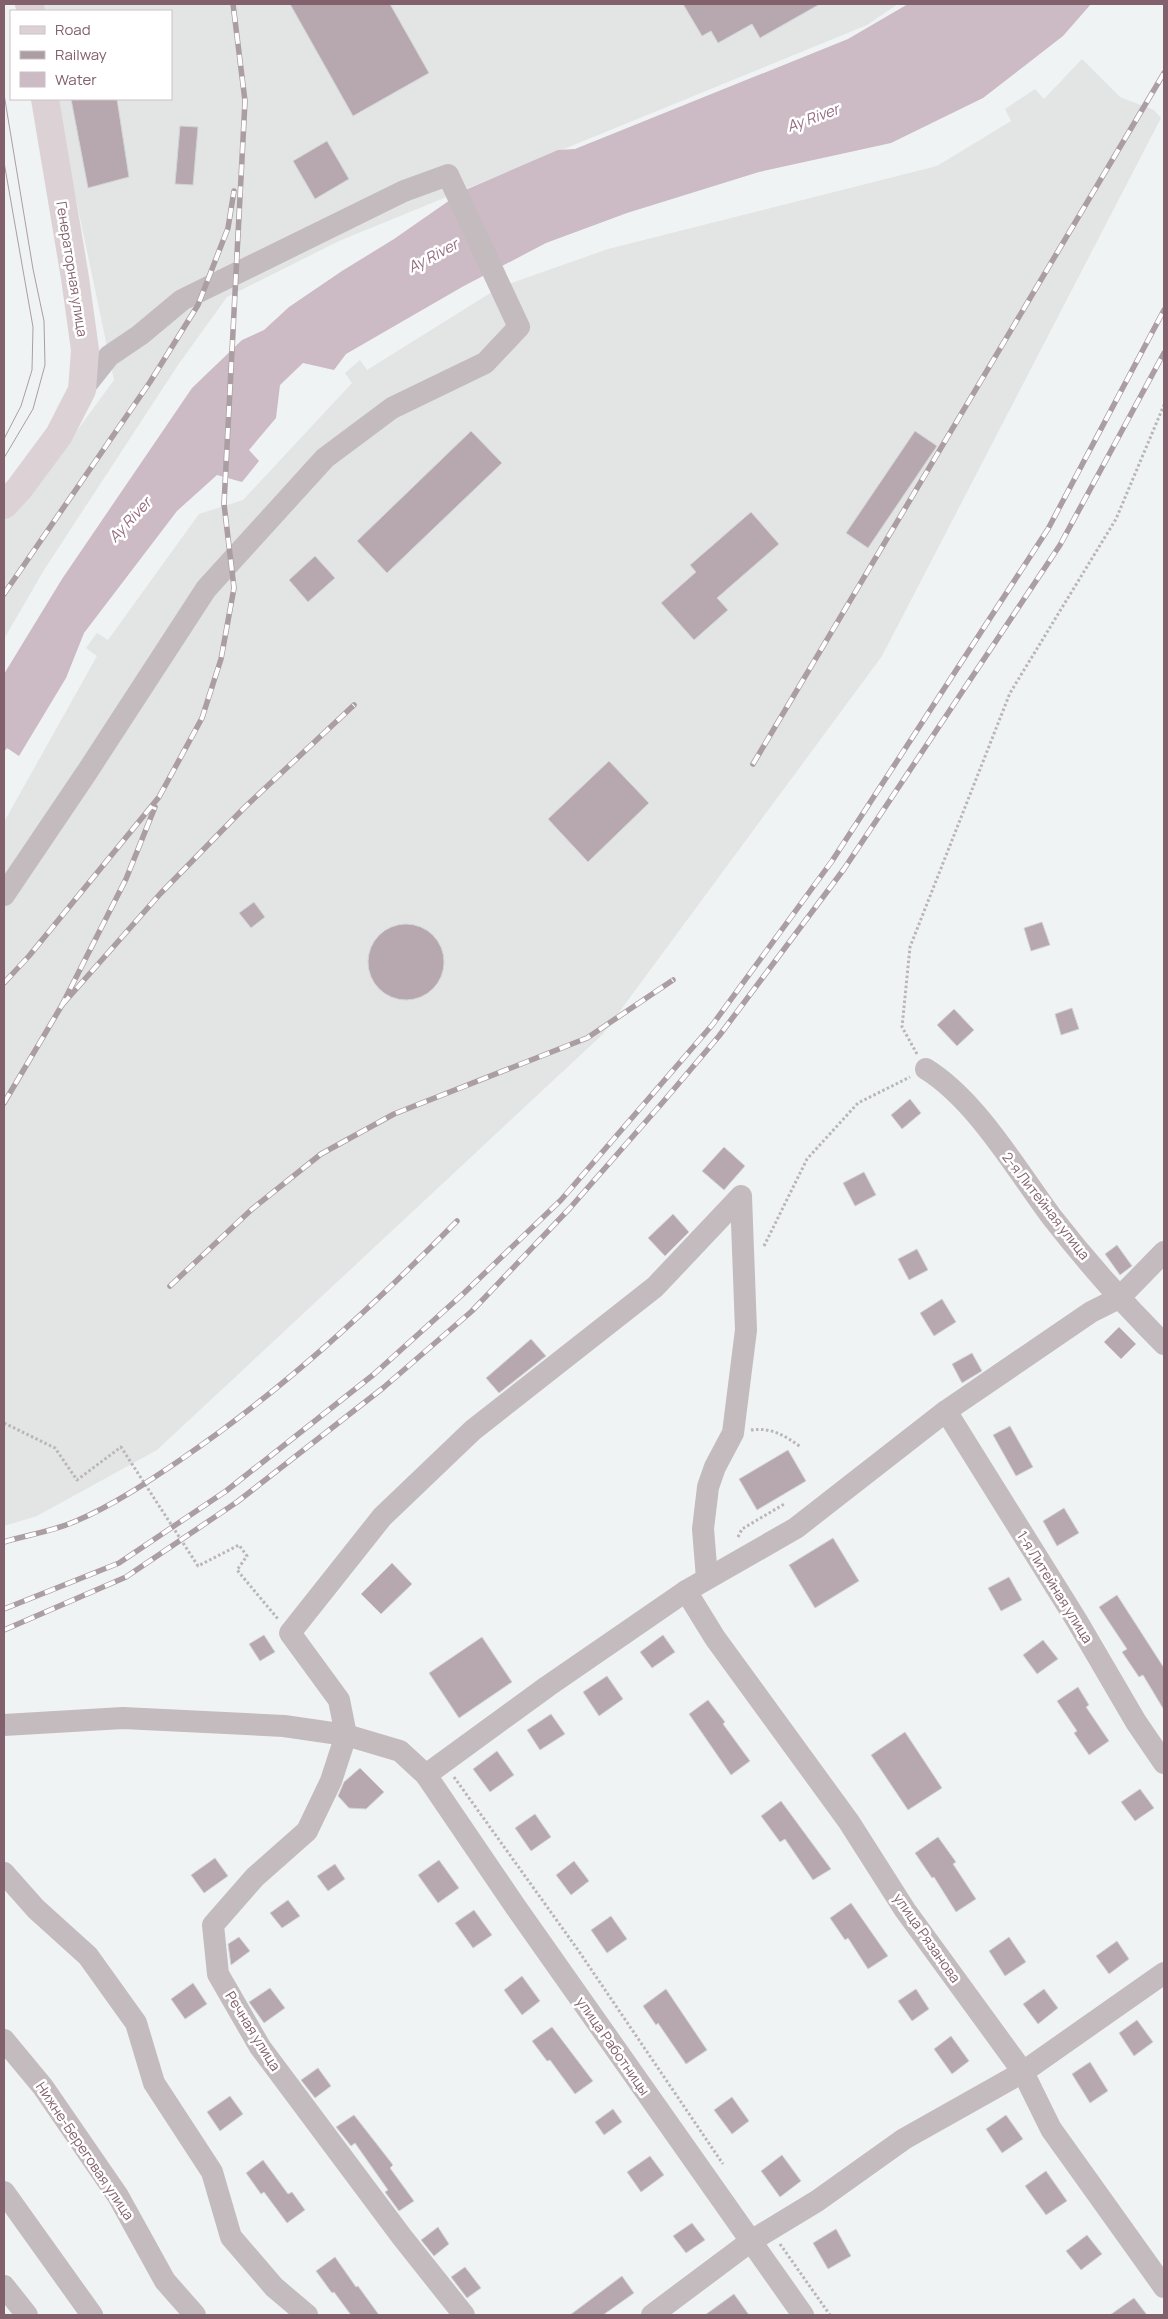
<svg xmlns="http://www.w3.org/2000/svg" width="1168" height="2319" viewBox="0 0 1168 2319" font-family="Manrope,sans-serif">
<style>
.built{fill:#e3e4e4}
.water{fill:#ccbac4}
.building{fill:#b6a8ae;stroke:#d2d4d5}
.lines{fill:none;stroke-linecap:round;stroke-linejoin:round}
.path{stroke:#bbb5b7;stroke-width:3;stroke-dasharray:2.5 2.5;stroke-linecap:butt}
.minor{stroke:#c4bbbe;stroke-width:22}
.major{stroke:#dcd2d6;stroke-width:28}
.tram{stroke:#ab9ea3;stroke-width:1}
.rail-casing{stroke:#ab9ea3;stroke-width:5.5}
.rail{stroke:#fff;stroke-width:4;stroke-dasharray:11;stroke-linecap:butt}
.labels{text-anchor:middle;stroke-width:5;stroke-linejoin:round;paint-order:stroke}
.street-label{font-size:14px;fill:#82616c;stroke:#fff}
.water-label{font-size:15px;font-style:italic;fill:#956a81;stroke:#fff}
</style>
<rect width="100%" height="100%" fill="#eff3f4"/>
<g class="built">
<polygon points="42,4 898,4 867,25 339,241 227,297 178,365 44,570 4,639 4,518 35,488 114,380 66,151 58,99 171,99 171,11 44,11"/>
<polygon points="1082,59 1120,97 1154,110 1161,118 882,656 603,1034 157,1450 37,1516 4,1526 4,822 97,656 86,648 97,633 108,640 199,514 243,500 352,383 345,373 360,360 367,370 500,287 608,249 937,166 1011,121 1005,109 1035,89 1044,99"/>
</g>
<polygon class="water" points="908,4 1091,4 1063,36 983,98 891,143 759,172 627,213 546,243 462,287 346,354 334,370 303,363 280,385 276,418 249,450 259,461 242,482 217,475 177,511 84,633 66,678 19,756 7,748 4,752 4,674 62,579 192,388 242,340 264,330 289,307 342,271 394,239 463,191 558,150 575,149 848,39"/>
<g class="building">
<polygon points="290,4 390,4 429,73 353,116"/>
<polygon points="683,4 820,4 760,38 752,24 718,43 711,31 702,36"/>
<polygon points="71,99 117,99 129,177 88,188"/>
<polygon points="180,126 198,127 193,185 175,184"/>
<polygon points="327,141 349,179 315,199 293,161"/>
<polygon points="471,431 502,463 387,573 357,541"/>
<polygon points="915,431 937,446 868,548 846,533"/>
<polygon points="751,512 779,544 717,598 728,610 694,640 661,603 696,572 690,565"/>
<polygon points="315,556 335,578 308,602 289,580"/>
<polygon points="609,761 649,803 588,862 548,819"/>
<polygon points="254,902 265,917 251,928 239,913"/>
<polygon points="1042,922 1050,945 1031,951 1024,928"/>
<circle cx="406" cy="962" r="38"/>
<polygon points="1072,1008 1079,1029 1061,1035 1055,1014"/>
<polygon points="954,1009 974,1030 957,1046 937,1025"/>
<polygon points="910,1099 921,1113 902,1129 891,1115"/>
<polygon points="724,1147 745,1166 724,1190 702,1171"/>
<polygon points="864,1172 876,1195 855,1206 843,1183"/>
<polygon points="673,1214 689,1232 665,1256 648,1238"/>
<polygon points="1117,1245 1132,1266 1120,1275 1105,1254"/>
<polygon points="917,1249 928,1270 909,1280 898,1259"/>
<polygon points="942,1299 956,1322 934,1336 920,1313"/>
<polygon points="1119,1327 1136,1344 1121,1359 1104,1342"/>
<polygon points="531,1339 546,1356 499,1393 486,1378"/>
<polygon points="972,1353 982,1371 962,1383 952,1364"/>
<polygon points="1010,1426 1033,1467 1016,1476 993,1435"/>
<polygon points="788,1450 806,1481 757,1510 739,1479"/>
<polygon points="1064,1508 1079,1533 1057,1546 1043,1521"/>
<polygon points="833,1538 859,1581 815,1608 789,1565"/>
<polygon points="392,1563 412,1584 381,1614 361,1594"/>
<polygon points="1009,1577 1022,1600 1001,1611 988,1588"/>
<polygon points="1117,1595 1164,1668 1164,1710 1143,1675 1139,1677 1122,1652 1127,1649 1099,1607"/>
<polygon points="264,1635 275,1652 260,1661 249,1644"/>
<polygon points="663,1635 675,1652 652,1668 640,1652"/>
<polygon points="482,1637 512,1682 459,1718 429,1673"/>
<polygon points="1043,1640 1058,1659 1037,1674 1023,1655"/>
<polygon points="607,1676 623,1699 599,1716 583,1692"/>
<polygon points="1078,1687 1089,1705 1086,1707 1109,1741 1089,1755 1074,1733 1077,1731 1057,1701"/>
<polygon points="708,1700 725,1722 723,1724 750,1761 731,1775 689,1714"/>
<polygon points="551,1714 565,1734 540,1750 527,1730"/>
<polygon points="905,1732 942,1788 908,1810 871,1755"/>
<polygon points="497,1751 514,1775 490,1792 473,1769"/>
<polygon points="360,1768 384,1792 366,1809 349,1808 338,1796 344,1782"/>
<polygon points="1140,1789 1154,1808 1135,1821 1121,1802"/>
<polygon points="781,1801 831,1869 813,1880 785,1839 780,1842 761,1816"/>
<polygon points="535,1814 551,1837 531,1851 515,1828"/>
<polygon points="938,1837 956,1862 953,1864 976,1899 956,1912 934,1877 932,1878 915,1853"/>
<polygon points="215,1858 228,1876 204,1893 191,1875"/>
<polygon points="439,1860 459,1888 438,1903 418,1875"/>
<polygon points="574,1861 589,1881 571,1895 556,1875"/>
<polygon points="335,1864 345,1879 328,1891 317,1876"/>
<polygon points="288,1900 300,1916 282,1928 270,1913"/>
<polygon points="851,1903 888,1956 868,1969 848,1938 845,1940 830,1918"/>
<polygon points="474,1910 492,1935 473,1948 455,1923"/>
<polygon points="611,1916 627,1939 607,1953 591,1930"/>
<polygon points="239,1937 250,1951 231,1965 228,1944"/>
<polygon points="1009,1937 1026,1962 1005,1976 989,1951"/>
<polygon points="1117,1941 1129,1959 1109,1974 1096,1956"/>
<polygon points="522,1976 540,2001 522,2015 504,1990"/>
<polygon points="193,1983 207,2004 185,2019 171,1999"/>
<polygon points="270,1988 285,2008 264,2023 249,2002"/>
<polygon points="666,1989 707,2050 686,2064 658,2023 656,2025 643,2006"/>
<polygon points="916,1989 929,2009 912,2021 898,2001"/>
<polygon points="1044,1989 1058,2008 1038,2024 1023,2004"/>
<polygon points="1137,2020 1153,2042 1134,2056 1119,2033"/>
<polygon points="552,2027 593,2081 575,2094 550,2060 547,2061 532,2041"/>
<polygon points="951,2036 969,2061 952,2074 934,2049"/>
<polygon points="1090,2062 1108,2091 1090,2103 1072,2074"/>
<polygon points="318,2068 331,2086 315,2098 301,2080"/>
<polygon points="230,2096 243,2114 220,2131 207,2112"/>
<polygon points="732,2097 749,2121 732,2134 714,2110"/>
<polygon points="613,2109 622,2122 604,2135 595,2122"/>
<polygon points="354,2115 393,2165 390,2168 414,2201 399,2211 385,2192 388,2190 355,2143 351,2146 336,2127"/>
<polygon points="1006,2115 1023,2139 1002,2153 986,2129"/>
<polygon points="782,2155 801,2181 780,2197 761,2171"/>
<polygon points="650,2156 664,2175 641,2192 627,2172"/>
<polygon points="263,2160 288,2194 292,2192 305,2210 287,2223 264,2192 261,2194 246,2173"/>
<polygon points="1046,2171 1067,2201 1046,2215 1025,2186"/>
<polygon points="692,2223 705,2240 686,2253 673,2236"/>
<polygon points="438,2227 449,2244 434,2256 421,2240"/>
<polygon points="836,2229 851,2256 828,2269 813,2243"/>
<polygon points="1087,2235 1102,2254 1081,2270 1066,2251"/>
<polygon points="335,2257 356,2287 358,2286 379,2315 351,2315 334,2292 332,2293 316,2271"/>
<polygon points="465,2267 481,2288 467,2298 451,2277"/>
<polygon points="622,2276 634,2293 603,2315 570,2315"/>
<polygon points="734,2294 749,2315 705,2315"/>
<polygon points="1134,2298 1147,2315 1110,2315"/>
</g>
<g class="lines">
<g class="path">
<polyline points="917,1054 902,1027 910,947 1010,693 1116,519 1164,405"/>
<polyline points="764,1246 807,1159 858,1103 910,1077"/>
<polyline points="4,1423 55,1448 77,1480 121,1447 198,1566 239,1545 247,1556 237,1570 278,1619"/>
<path d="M751 1430C772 1427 785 1436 801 1447"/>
<polyline points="738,1537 742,1529 786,1503"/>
<polyline points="454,1777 578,1950 723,2164"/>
<polyline points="780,2244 830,2315"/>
</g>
<g class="minor">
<polyline points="4,895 87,772 206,589 325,458 392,408 485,363 519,327 448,175 404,191 182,300 140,335 109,356 82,390"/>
<path d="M926 1069C976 1100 1016 1169 1051 1216 1086 1261 1124 1304 1164 1344"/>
<polyline points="946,1411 1077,1621 1136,1722 1164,1763"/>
<polyline points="686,1591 715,1638 849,1822 905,1910 1023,2072 1051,2129 1164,2287"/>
<polyline points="4,1725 123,1718 284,1726 346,1735 400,1751 426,1775 515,1906 803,2315"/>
<polyline points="426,1775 548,1686 686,1591 796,1528 946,1411 1091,1312 1119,1298 1164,1252"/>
<polyline points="4,1873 36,1909 88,1956 136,2023 154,2083 212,2172 231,2237 274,2287 307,2315"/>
<polyline points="4,2040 43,2087 118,2196 165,2281 195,2315"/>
<polyline points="4,2192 92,2315"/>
<polyline points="4,2286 27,2315"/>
<polyline points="464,2315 402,2237 260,2047 218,1974 213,1925 255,1877 307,1831 331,1781 346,1735 339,1700 290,1633 382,1517 473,1430 655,1287 741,1196 746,1330 733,1433 715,1467 708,1487 703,1529 707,1578"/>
<polyline points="652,2315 751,2241 817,2201 904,2139 1023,2072 1164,1973"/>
</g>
<g class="major">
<polyline points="29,4 31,11"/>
<polyline points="4,505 19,489 59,435 82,390 85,350 75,278 45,99"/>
</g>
<g class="tram">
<polyline points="4,94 33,269 44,321 45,365 33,409 4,458"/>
<polyline points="4,162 33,327 32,370 21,406 4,439"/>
</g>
<g class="rail-casing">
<g id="rail">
<polyline points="4,594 150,382 198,305 228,228 234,191"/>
<polyline points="753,764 1164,73"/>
<polyline points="4,983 29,956 159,797 202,718 221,659 234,588 224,504 245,101 233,4"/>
<polyline points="62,1005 160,894 245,807 354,705"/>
<polyline points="4,1103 62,1005 126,879 155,807"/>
<polyline points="170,1286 251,1210 321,1154 394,1114 587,1038 673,980"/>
<path d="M4 1542C27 1535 54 1531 76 1521 114 1505 149 1481 183 1458 284 1389 372 1307 457 1221"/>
<polyline points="4,1609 119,1563 226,1491 373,1375 464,1293 561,1200 713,1024 832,861 1048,529 1164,310"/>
<polyline points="4,1630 126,1577 237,1502 383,1388 472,1311 570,1208 663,1102 719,1036 844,869 1060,545 1164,353"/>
</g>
</g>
<use href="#rail" class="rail"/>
</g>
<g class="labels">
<g class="street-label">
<text transform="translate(72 269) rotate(81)" y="5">Генераторная улица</text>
<text transform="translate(1046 1206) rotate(52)" y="5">2-я Литейная улица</text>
<text transform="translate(1055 1587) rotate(58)" y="5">1-я Литейная улица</text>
<text transform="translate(927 1938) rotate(55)" y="5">улица Рязанова</text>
<text transform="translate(253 2031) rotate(58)" y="5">Речная улица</text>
<text transform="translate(613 2046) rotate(55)" y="5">улица Работницы</text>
<text transform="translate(85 2151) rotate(56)" y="5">Нижне-Береговая улица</text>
</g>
<g class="water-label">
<text transform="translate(813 118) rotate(-20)" y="5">Ay River</text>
<text transform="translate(433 256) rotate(-28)" y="5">Ay River</text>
<text transform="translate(130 520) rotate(-47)" y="5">Ay River</text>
</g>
</g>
<rect width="1168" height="2319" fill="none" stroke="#82616c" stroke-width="10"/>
<rect x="10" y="10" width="162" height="90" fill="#ffffff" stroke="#cdc0c4"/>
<rect x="20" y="26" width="25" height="8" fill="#dcd2d6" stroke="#cdc0c4"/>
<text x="55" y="35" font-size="15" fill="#82616c">Road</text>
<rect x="20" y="51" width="25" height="8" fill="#ab9ea3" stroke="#cdc0c4"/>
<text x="55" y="60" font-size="15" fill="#82616c">Railway</text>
<rect x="20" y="72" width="25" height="15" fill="#ccbac4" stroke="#cdc0c4"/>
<text x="55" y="85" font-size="15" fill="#82616c">Water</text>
</svg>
